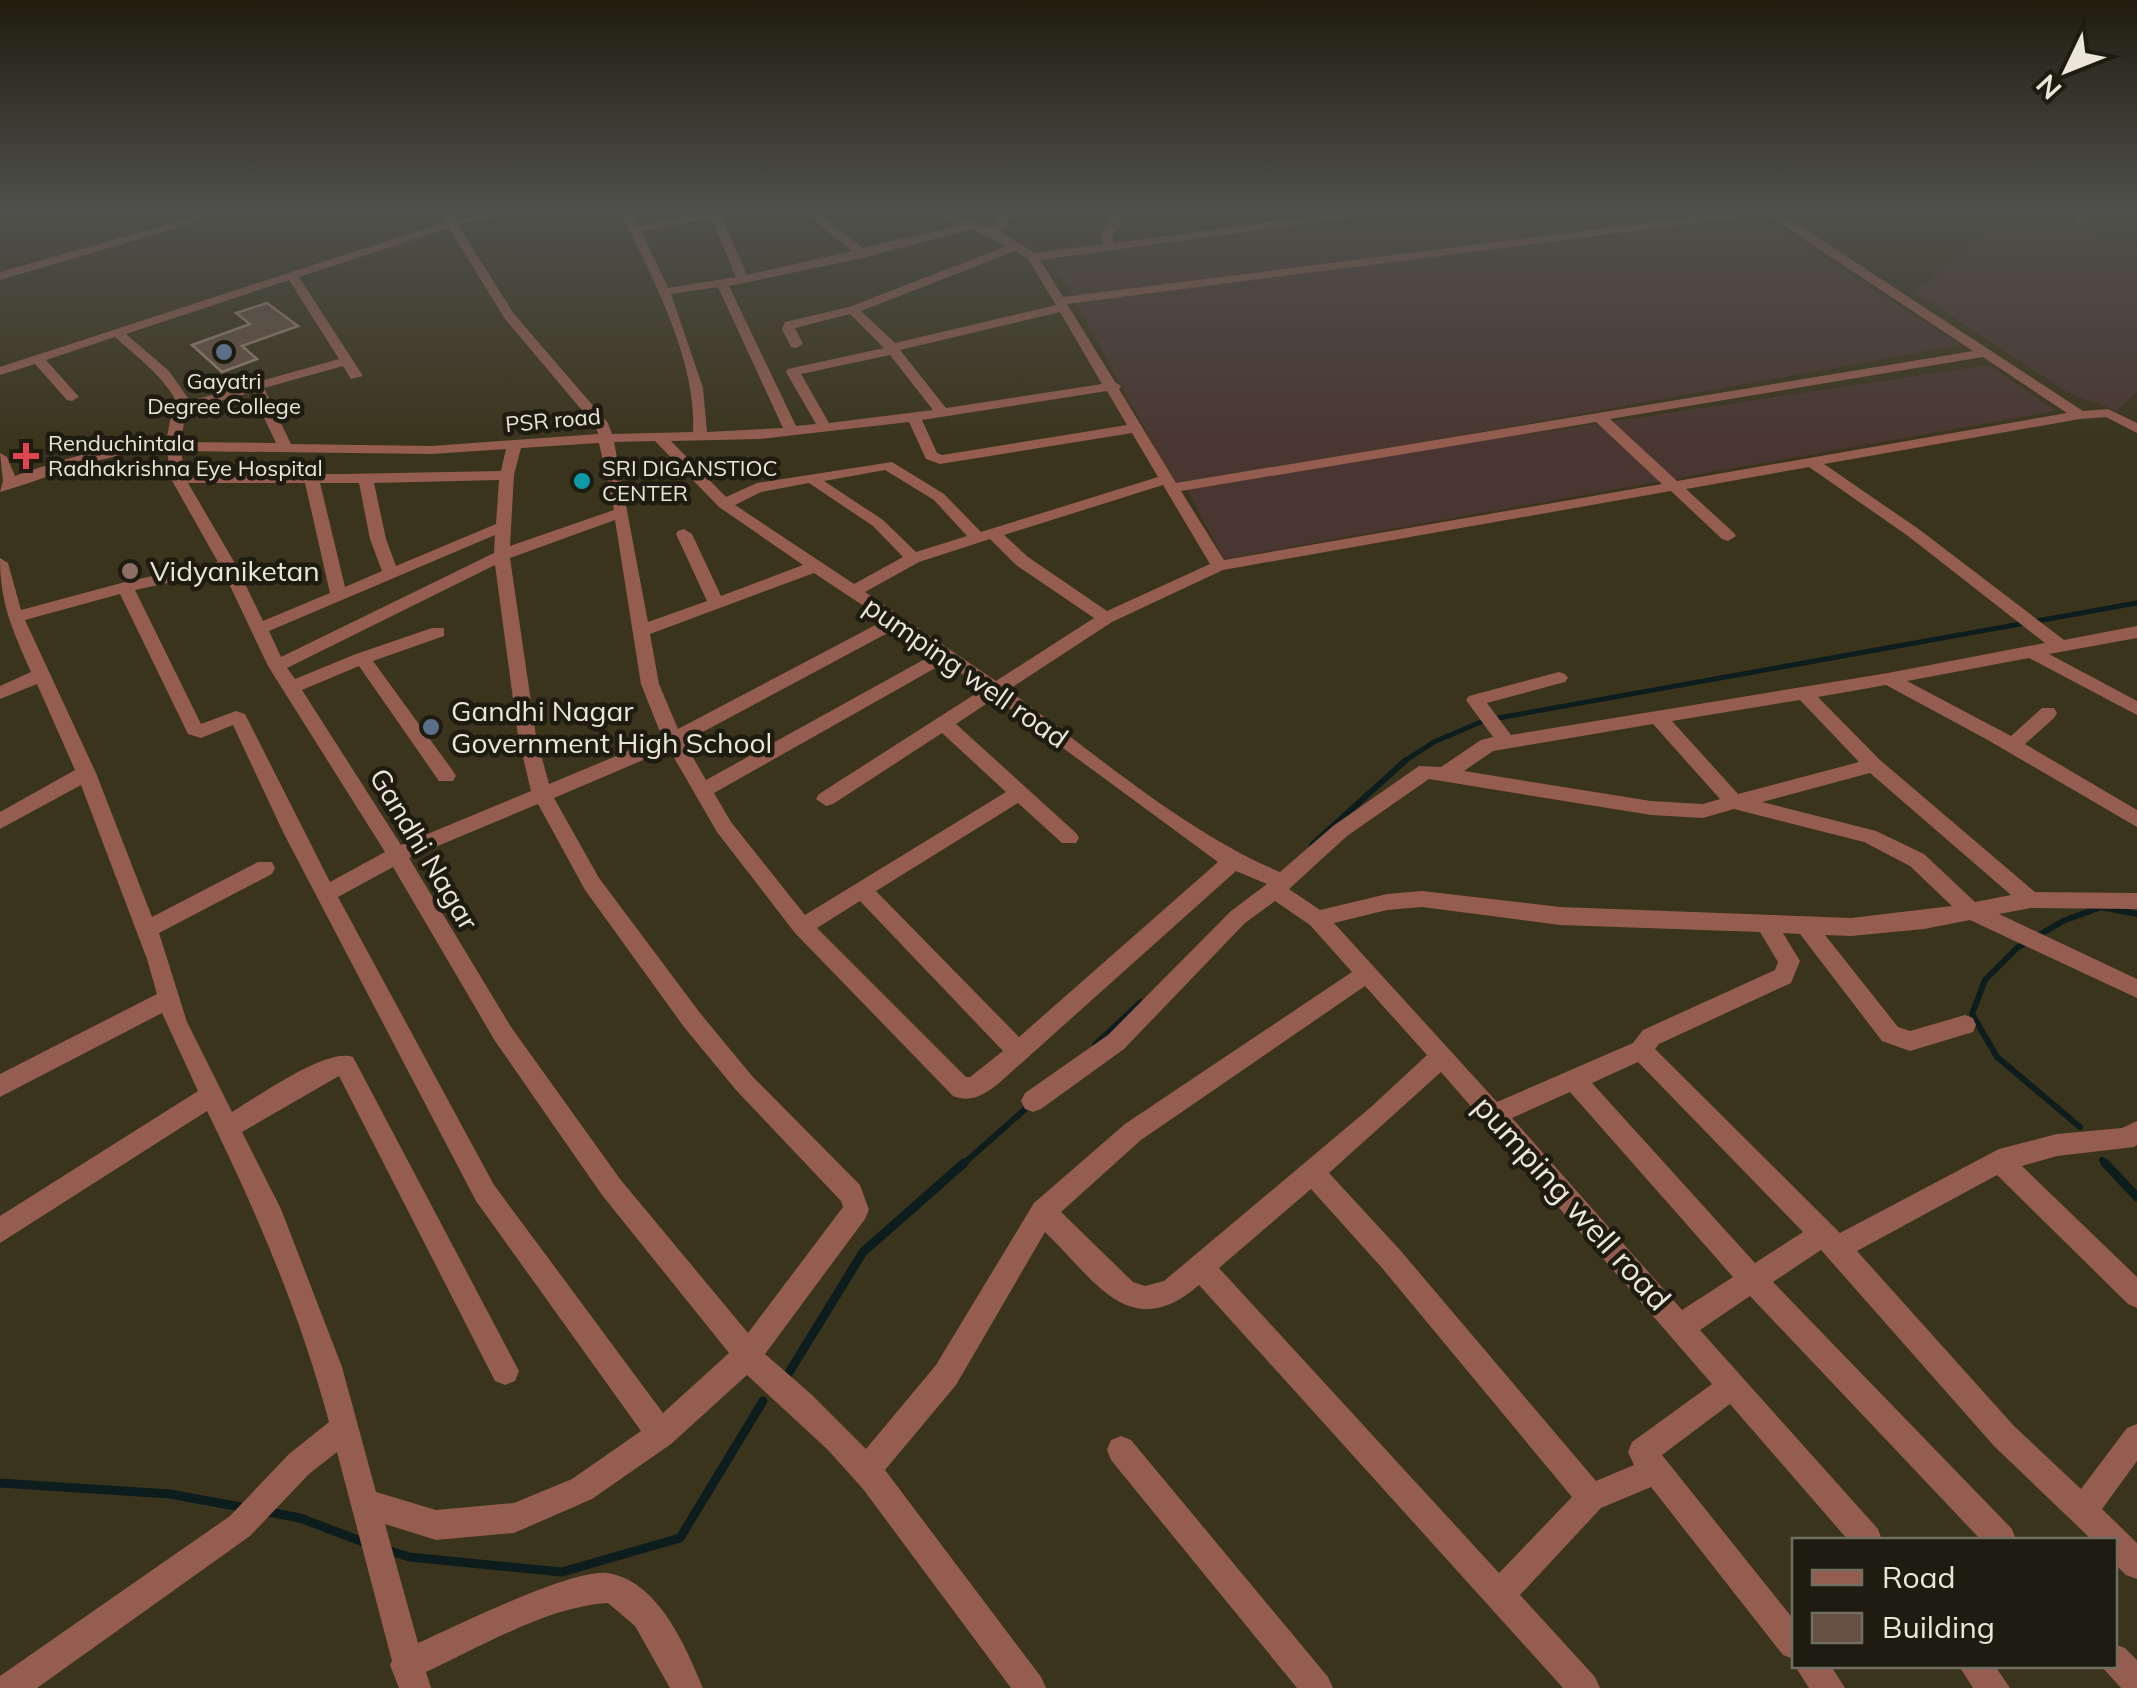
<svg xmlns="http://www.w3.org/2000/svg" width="2137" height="1688" viewBox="0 0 2137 1688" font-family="Mulish,sans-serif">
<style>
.industrial{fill:#4a3631}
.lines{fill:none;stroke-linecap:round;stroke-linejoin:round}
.stream-far2{stroke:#0d1d1e;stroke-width:5}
.stream-far1{stroke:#0d1d1e;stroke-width:6}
.stream{stroke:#0d1d1e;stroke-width:9}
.building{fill:#675042;stroke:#9f8576;stroke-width:2.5}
.minor{fill:#955d50;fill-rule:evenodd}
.service-dot{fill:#5c6f8a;stroke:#1e1c11;stroke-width:4}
.health-dot{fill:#e0444e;stroke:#1e1c11;stroke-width:4}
.culture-dot{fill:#0f9aa8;stroke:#1e1c11;stroke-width:4}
.education-dot{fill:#8d6e63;stroke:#1e1c11;stroke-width:4}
.labels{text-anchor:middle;stroke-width:9;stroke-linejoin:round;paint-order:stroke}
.far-poi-label{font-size:22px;fill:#eae6d8;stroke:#1e1c11;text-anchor:start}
.far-street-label{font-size:22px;fill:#eae6d8;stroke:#1e1c11}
.poi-label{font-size:28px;fill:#eae6d8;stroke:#1e1c11;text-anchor:start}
.street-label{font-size:28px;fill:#eae6d8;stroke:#1e1c11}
.near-street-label{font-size:32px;fill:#eae6d8;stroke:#1e1c11}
</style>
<rect width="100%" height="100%" fill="#3a341c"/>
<g class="industrial">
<polygon points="1405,211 1750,211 1961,345 1188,485 1989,365 2056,411 1224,559 1185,486 1176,486 1052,259"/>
<polygon points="2017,211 2137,247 2137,392 2117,411 2069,393 1914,292"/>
</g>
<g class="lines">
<g class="stream-far2">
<polyline points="1498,718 2137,603"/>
<polyline points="1403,762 1434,742 1483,721"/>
</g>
<g class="stream-far1">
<polyline points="1312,845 1406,760"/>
<polyline points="1095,1045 1141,1002"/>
<polyline points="2080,1127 1997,1057 1972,1014 1985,980 2017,948 2063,921 2101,907 2137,914"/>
<polyline points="2102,1160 2107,1166"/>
<polyline points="961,1166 1031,1104"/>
</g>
<g class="stream">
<polyline points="2105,1163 2137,1197"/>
<polyline points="785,1379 863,1252 964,1163"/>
<polyline points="0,1483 170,1494 246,1508"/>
<polyline points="264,1511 300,1518 366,1543"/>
<polyline points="387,1550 409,1557 562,1572 680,1538 763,1401"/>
</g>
</g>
<polygon class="building" points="267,303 298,326 242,346 257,359 222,372 192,345 250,324 236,313"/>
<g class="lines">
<g class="minor">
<polygon points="0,211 12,211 0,216"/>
<polygon points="197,211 210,211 194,223 0,280 0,272 186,219"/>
<path d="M438 211H450L455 219 497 211H521L458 225 514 314 608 423 612 434 693 432C697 360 651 274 620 211H632L639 226 707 211H736L721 216 747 275 852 251 803 211H816L863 248 960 225 923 211H940L991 228 1005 211H1017L1000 232 1035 253 1103 244 1100 237 1115 211H1127L1112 237 1114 243 1353 211H1384L1378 214 1040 260 1063 297 1739 211H1777L2083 411 2108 409 2137 423V433L2106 417 2080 419 1824 464 1920 530 2064 640 2137 626V638L2049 654 2137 701V715L2029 658 1907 681 2011 736 2042 708H2054L2057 713 2054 718 2025 744 2137 810V827L1986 739 1886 685 1818 697 1880 760 2035 892 2137 893V909L2031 908 1999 914 2137 979V998L1970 920 1924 929 1851 936 1825 935 1898 1027 1910 1031 1965 1015 1973 1018 1976 1025 1973 1032 1910 1051 1882 1041 1800 934 1783 933 1800 961 1791 983 1659 1044 1655 1049 1840 1233 1999 1149 2057 1134 2122 1128 2137 1121V1145L2134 1147 2057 1156 2022 1166 2137 1277V1308L2128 1304 1997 1175 1857 1251 2014 1426 2081 1489 2127 1428 2137 1424V1461L2102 1509 2137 1543V1579L2126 1575 2114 1563V1540H2092L1994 1446 1821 1250 1773 1282 2012 1529 2016 1540H1981L1750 1296 1700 1330 1878 1529 1882 1540H1848L1730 1404 1662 1455 1794 1620V1659L1783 1655 1651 1487 1601 1508 1520 1595 1595 1677 1600 1688H1563L1199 1285C1130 1345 1095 1280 1045 1232L956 1385 885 1470 1041 1677 1046 1688H1011L863 1489 828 1450 747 1375 671 1444 592 1499 514 1533 436 1540 385 1524 418 1643C454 1627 573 1568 607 1573 658 1580 686 1647 703 1688H670L635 1626 608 1603C549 1606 480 1647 426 1672L431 1688H399L390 1665 392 1661 337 1452 309 1474 250 1536 37 1688H0V1676L230 1516 289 1454 329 1422C300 1313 256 1211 207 1111L0 1243V1216L198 1091 162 1013 0 1097V1074L157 994 147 959 81 785 0 829V812L75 770 37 684 0 699V686L31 672C13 631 0 604 0 558L8 563 21 610 125 582 218 562 171 479 167 451C109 450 55 476 0 492L3 481 0 453 7 457 15 476C62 460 117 441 166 442L171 416 179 406C164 376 139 359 115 337L46 360 79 397 72 401 67 400 35 364 0 375V367L445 222ZM1766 214 1973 351 1176 483 1119 389 1121 386 1115 382 1067 304ZM711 218 736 277 668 288 642 232ZM449 228 505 319 596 427 598 434 432 446 291 444 264 388 343 366 351 379 363 376 299 277ZM971 229 1007 246 849 307 785 322 782 329 791 347 796 348 803 344 795 328 850 314 884 348 788 369 786 372 816 424 796 426 729 286 863 258ZM1015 251 1028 259 1056 305 895 343 861 311ZM289 280 339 359 190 401 169 371 126 334ZM718 287 783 428 707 432 703 388 671 294ZM1060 312 1102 384 946 408 900 350ZM890 355 933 410 829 423 801 374ZM1983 357 2067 413 1677 481 1610 419ZM1107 391 1127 425 942 455 937 453 922 420ZM252 392 276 443 181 442 185 416 191 409ZM909 422 926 459 940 464 1132 433 1158 477 981 532 944 494 892 462 757 483 726 497 671 441 759 439ZM1596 422 1662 484 1224 560 1181 491ZM655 441 719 507 803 565 721 596 692 534 684 529 678 531 676 534 707 601 648 622 614 442ZM599 443 614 510 510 546 514 475 521 448ZM506 449 501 471 342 474H319L320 469 313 465 308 466 304 474H185L181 451 432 454ZM1809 467 1908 536 2045 643 1888 673 1511 735 1487 703 1565 682 1568 678 1565 674 1559 672 1469 696 1466 700 1493 737 1481 740 1441 767 1419 766 1333 826 1280 872C1186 833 1092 751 1008 690L1112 622 1223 570 1671 491 1722 539 1728 541 1736 536 1734 533 1686 489ZM885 470 934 500 967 536 916 552 883 520 824 481ZM499 480 496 524 396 566 386 539 374 483ZM188 483H305L330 593 263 621 236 565ZM320 483H359L370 539 382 571 345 587ZM809 483 873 526 903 557 854 584 735 505 761 492ZM1163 485 1210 564 1107 611 1028 557 1004 535ZM615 520 641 684 662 737 549 784 536 736 510 558ZM495 535 494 553 281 657 269 631ZM990 539 1016 565 1094 618 996 681 865 592 919 562ZM495 565 518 736 531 791 401 845 302 690 359 666 439 781H453L456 776 453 771 373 661 444 636V628H432L356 654 295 679 287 668ZM223 571 268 666 385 852 330 882 245 714 236 711 201 724 135 590ZM814 573 885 620 678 729 659 684 650 634ZM120 594 188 734 201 738 233 725 283 832 476 1201 641 1431 572 1479 514 1503 436 1510 376 1492 342 1367 281 1209 242 1132 339 1076 495 1381 505 1385 515 1381 519 1371 353 1057C327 1047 257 1097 232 1112L187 1022 159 933 272 874 275 868 272 862H258L152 917 96 773 25 620ZM897 628 934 654 706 780 684 742ZM946 662 983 689 819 794 816 799 826 806 833 804 942 733 1006 792 805 915 731 822 714 793ZM995 698 1218 862 1019 1037 876 891 1018 803 1062 843H1076L1079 838 1076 833 956 724ZM1800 700 1859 762 1738 794 1672 721ZM1653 724 1720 799 1703 804 1651 801 1464 771 1493 751ZM669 749 717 832 795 933 953 1096C972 1103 983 1095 998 1084L1236 871 1267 884 1231 911 1108 1035 1025 1093 1021 1101 1025 1109 1033 1112 1041 1109 1124 1049 1245 923 1275 901 1310 925 1352 972 1125 1124 1034 1203 936 1365 866 1449 811 1394 765 1354 865 1219 869 1210 860 1185 752 1076 700 1013 599 878 554 798ZM1870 773 2011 895 1975 902 1924 854 1876 831 1762 802ZM1429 779 1651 815 1703 818 1734 809 1864 842 1910 866 1952 906 1851 918 1560 907 1422 891 1387 894 1320 910 1289 889 1347 836ZM538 804 585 890 684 1027 736 1090 841 1201 843 1207 748 1333 620 1179 511 1027 409 858ZM393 867 495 1041 602 1195 729 1353 663 1413 494 1185 338 897ZM860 901 1003 1051 970 1077H966L817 928ZM1422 907 1560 925 1760 932 1778 962 1775 970 1643 1030 1633 1043 1497 1102 1334 923 1387 910ZM1365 986 1427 1055 1371 1107 1164 1281 1145 1286 1133 1282 1061 1212 1141 1140ZM1638 1062 1803 1232 1755 1263 1592 1083ZM1441 1072 1712 1384 1632 1442 1628 1452 1634 1465 1596 1481 1400 1250 1329 1173ZM1570 1092 1733 1277 1682 1310 1512 1118ZM1311 1189 1382 1268 1572 1497 1499 1573 1219 1268Z"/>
<polygon points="2086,211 2099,211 2084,223 2076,223 2076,219"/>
<polygon points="1121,1436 1131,1440 1328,1677 1333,1688 1297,1688 1111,1460 1107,1450 1111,1440"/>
<polygon points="2114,1644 2125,1648 2137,1660 2137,1688 2121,1688 2101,1666 2114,1666"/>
<polygon points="1795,1666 1831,1666 1845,1688 1809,1688"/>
<polygon points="1959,1666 1995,1666 2010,1688 1973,1688"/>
</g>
</g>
<linearGradient id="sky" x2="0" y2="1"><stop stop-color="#201d0f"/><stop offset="0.47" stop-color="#4f504b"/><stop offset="1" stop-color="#4f504b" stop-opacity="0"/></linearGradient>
<rect width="2137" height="447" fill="url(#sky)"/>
<g class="service-dot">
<circle cx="224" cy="352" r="10"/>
<circle cx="431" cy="727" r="10"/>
</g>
<path class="health-dot" d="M21 441h10v10h10v10h-10v10h-10v-10h-10v-10h10z"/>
<circle class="culture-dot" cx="582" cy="481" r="10"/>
<circle class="education-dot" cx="130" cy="571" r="10"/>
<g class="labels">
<g class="far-poi-label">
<text x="224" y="389" text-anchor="middle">Gayatri<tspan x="224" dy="25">Degree College</tspan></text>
<text x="48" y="451">Renduchintala<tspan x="48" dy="25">Radhakrishna Eye Hospital</tspan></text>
<text x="602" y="476">SRI DIGANSTIOC<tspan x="602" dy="25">CENTER</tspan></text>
</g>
<g class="far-street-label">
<text transform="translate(553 420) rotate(-5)" y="8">PSR road</text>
</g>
<g class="poi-label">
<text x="150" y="581">Vidyaniketan</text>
<text x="451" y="721">Gandhi Nagar<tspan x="451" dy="32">Government High School</tspan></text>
</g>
<g class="street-label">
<text transform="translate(966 672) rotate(35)" y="10">pumping well road</text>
<text transform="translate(424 849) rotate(59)" y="10">Gandhi Nagar</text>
</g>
<g class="near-street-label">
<text transform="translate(1572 1203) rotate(48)" y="11">pumping well road</text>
</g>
</g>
<rect x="1792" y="1538" width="325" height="130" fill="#1e1c11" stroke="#706d61" stroke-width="2.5"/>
<rect x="1812" y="1570" width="50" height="15" fill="#955d50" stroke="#706d61" stroke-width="2.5"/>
<text x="1882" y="1588" font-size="30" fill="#eae6d8">Road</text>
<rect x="1812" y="1613" width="50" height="30" fill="#675042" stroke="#706d61" stroke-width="2.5"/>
<text x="1882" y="1638" font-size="30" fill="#eae6d8">Building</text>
<g transform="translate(2067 70) rotate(227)" stroke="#1e1c11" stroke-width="8" paint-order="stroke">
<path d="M0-8L18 38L0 25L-18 38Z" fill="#eae6d8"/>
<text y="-15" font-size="28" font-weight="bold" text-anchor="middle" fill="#eae6d8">N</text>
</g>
</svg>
